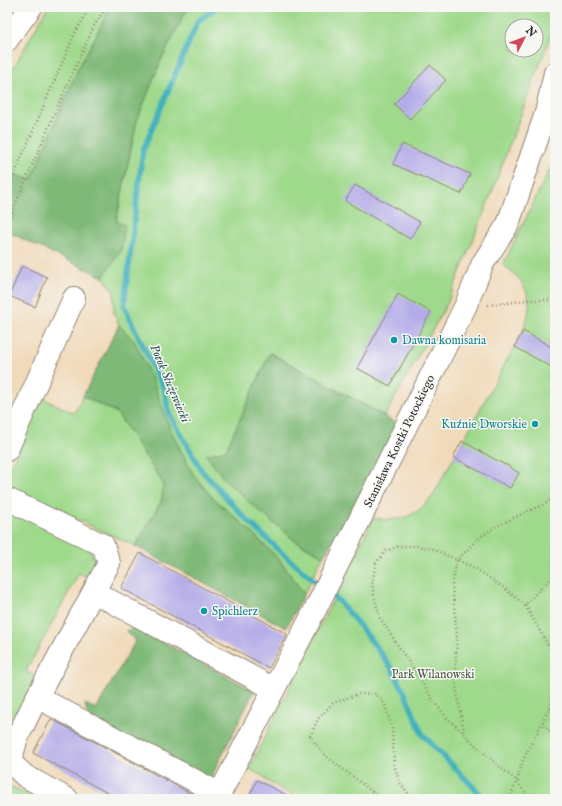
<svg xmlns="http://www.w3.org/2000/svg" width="562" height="806" viewBox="0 0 562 806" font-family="'IM FELL English',serif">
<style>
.green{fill:#9fd98b;stroke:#65825b;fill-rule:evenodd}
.forest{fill:#7fb977;stroke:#557251}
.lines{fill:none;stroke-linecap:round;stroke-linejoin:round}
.stream{stroke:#41b0bc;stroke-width:5.5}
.building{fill:#b4ace8}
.minor-casing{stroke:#8e8272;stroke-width:24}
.major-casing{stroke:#8e8272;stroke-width:24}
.path{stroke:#8e8272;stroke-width:2.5;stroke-dasharray:1 3;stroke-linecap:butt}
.minor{stroke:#fff;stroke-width:22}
.major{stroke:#fff;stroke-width:22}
.culture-dot{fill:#0f9aa8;stroke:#f6f6f2;stroke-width:1.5}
.labels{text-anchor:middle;stroke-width:3;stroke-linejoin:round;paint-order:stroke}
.culture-label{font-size:12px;fill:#0d838f;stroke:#f6f6f2;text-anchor:start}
.street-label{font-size:12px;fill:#2b2b2b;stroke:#f6f6f2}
.park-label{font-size:12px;fill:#485643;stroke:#f6f6f2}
.water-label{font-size:13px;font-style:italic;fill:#335a5e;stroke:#f6f6f2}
</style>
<rect width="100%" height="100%" fill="#f6f6f2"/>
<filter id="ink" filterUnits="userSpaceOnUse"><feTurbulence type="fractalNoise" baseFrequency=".025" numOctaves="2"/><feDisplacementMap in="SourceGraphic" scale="8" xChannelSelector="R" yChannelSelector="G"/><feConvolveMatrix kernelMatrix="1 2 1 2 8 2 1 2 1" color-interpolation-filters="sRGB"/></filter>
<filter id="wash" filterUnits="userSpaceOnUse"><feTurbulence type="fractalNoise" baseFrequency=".012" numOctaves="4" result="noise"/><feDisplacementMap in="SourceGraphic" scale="16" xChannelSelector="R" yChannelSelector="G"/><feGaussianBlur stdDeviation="0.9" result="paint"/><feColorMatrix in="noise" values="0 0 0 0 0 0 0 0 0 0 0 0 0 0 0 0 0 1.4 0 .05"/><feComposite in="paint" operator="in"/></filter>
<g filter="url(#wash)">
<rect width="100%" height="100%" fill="#f1daba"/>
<g class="green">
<polygon points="49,7 111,7 78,69 31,181 7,171 7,79 46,10"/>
<path d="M190 7H555V24L487 205 448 302 385 416 270 353 226 450 294 540 323 556 304 594 279 559 246 527 210 495 193 474 171 431 153 381 135 343 119 325 114 313V292L103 277 121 251 116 222 137 120 162 58 184 15ZM512 26H536V50H512Z"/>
<path d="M555 158V799H298L293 795 265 780 266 778 249 769 374 518C390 521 408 520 421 508 425 505 428 500 432 497L523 331C525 324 528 317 529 309 531 291 518 274 503 265Z"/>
<polygon points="83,396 117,413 163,483 162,500 135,546 7,487 7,474 42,398 74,413"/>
<polygon points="7,508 91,551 95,562 94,571 89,575 84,576 79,573 26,671 39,679 7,741"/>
<polygon points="7,785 33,796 34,799 7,799"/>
</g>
<g class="forest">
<polygon points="111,7 190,7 184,15 162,58 137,120 116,221 125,225 121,251 103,277 10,233 7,239 7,171 31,180 78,69"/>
<polygon points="119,325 135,342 153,381 171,431 193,474 210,495 246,527 279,559 304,594 286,628 135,546 162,500 163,483 117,413 83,396"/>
<polygon points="270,353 398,424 356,507 323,556 294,540 250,503 224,479 206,455 226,450"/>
<polygon points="133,628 140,630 254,691 209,781 89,718 86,710 85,704 96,709 136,640 129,635 126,631"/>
</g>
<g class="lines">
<g class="stream">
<polyline points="217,7 198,21 143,150 124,306 164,390 169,413 202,471 243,516 283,554 321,586"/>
<polyline points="329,593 339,601 367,635 390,666 404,691 422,734 485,799"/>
</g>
</g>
<g id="blocks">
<g class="building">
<polygon points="430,65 446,80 410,119 394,104"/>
<polygon points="402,144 470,174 461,194 393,164"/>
<polygon points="355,185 420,222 410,239 345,201"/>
<polygon points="22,266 47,277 35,307 9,296"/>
<polygon points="398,294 431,312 390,386 357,368"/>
<polygon points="523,331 555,349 555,369 515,347 515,346"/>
<polygon points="462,441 505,465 505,464 519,473 510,488 453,457"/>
<polygon points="140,553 287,634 269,668 121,588"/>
<polygon points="51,719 99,744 201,799 119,799 33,753"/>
<polygon points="257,780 294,799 248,799"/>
</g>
</g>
</g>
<g filter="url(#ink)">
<use href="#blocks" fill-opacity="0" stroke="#8e8272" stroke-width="1"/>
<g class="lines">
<g class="minor-casing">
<g id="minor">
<polyline points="7,450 74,298"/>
<polyline points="7,499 103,545 109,563 37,697 220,794"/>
<polyline points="94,592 274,689"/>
<polyline points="37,697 17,738 10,762 25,776 67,799"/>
<polyline points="217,799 316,608 465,307 483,263 508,224 546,113 555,73"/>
</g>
</g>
<g class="major-casing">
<polyline id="major" points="7,40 31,7"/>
</g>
<g class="path">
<polyline points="7,191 75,33 90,7"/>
<polyline points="7,224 56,110 94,26 106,7"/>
<polyline points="488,305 528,300 555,300"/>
<polyline points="555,574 525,605 555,657"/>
<polyline points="525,605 504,588 475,568 433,549 418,546 399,546 386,551 376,563 372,584 375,600 380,618 414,670 435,703 446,717 464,733 471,741 501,768 517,781 520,786 531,799"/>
<polyline points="555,696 542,723 555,736"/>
<polyline points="464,732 458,699 455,678 456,656 457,636 452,584 457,560 479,538 495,527 528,511 545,504 555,497"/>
<polyline points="382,799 326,756 310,737 318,719 333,703 358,694 376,694 385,705 392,728 394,765 400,783 413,799"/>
<polyline points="509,799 517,781 523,760 542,723"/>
</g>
<use href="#minor" class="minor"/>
<use href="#major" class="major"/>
</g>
</g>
<g class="culture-dot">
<circle cx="394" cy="340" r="4"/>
<circle cx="535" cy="424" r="4"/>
<circle cx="204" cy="611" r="4"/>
</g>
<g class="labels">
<g class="culture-label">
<text x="402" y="344">Dawna komisaria</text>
<text x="527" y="428" text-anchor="end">Kuźnie Dworskie</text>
<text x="212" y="615">Spichlerz</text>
</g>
<g class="street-label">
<text transform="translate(399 441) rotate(-64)" y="4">Stanisława Kostki Potockiego</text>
</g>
<g class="park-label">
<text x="433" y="678">Park Wilanowski</text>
</g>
<g class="water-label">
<text transform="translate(171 383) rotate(67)" y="5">Potok Służewiecki</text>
</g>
</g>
<rect width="562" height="806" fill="none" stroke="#f6f6f2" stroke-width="24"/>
<g transform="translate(524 38) rotate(48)"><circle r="19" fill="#f6f6f2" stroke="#a5a5a2"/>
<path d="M0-3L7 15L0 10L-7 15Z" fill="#d1495b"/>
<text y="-6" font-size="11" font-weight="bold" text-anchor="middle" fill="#2b2b2b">N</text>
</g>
</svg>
